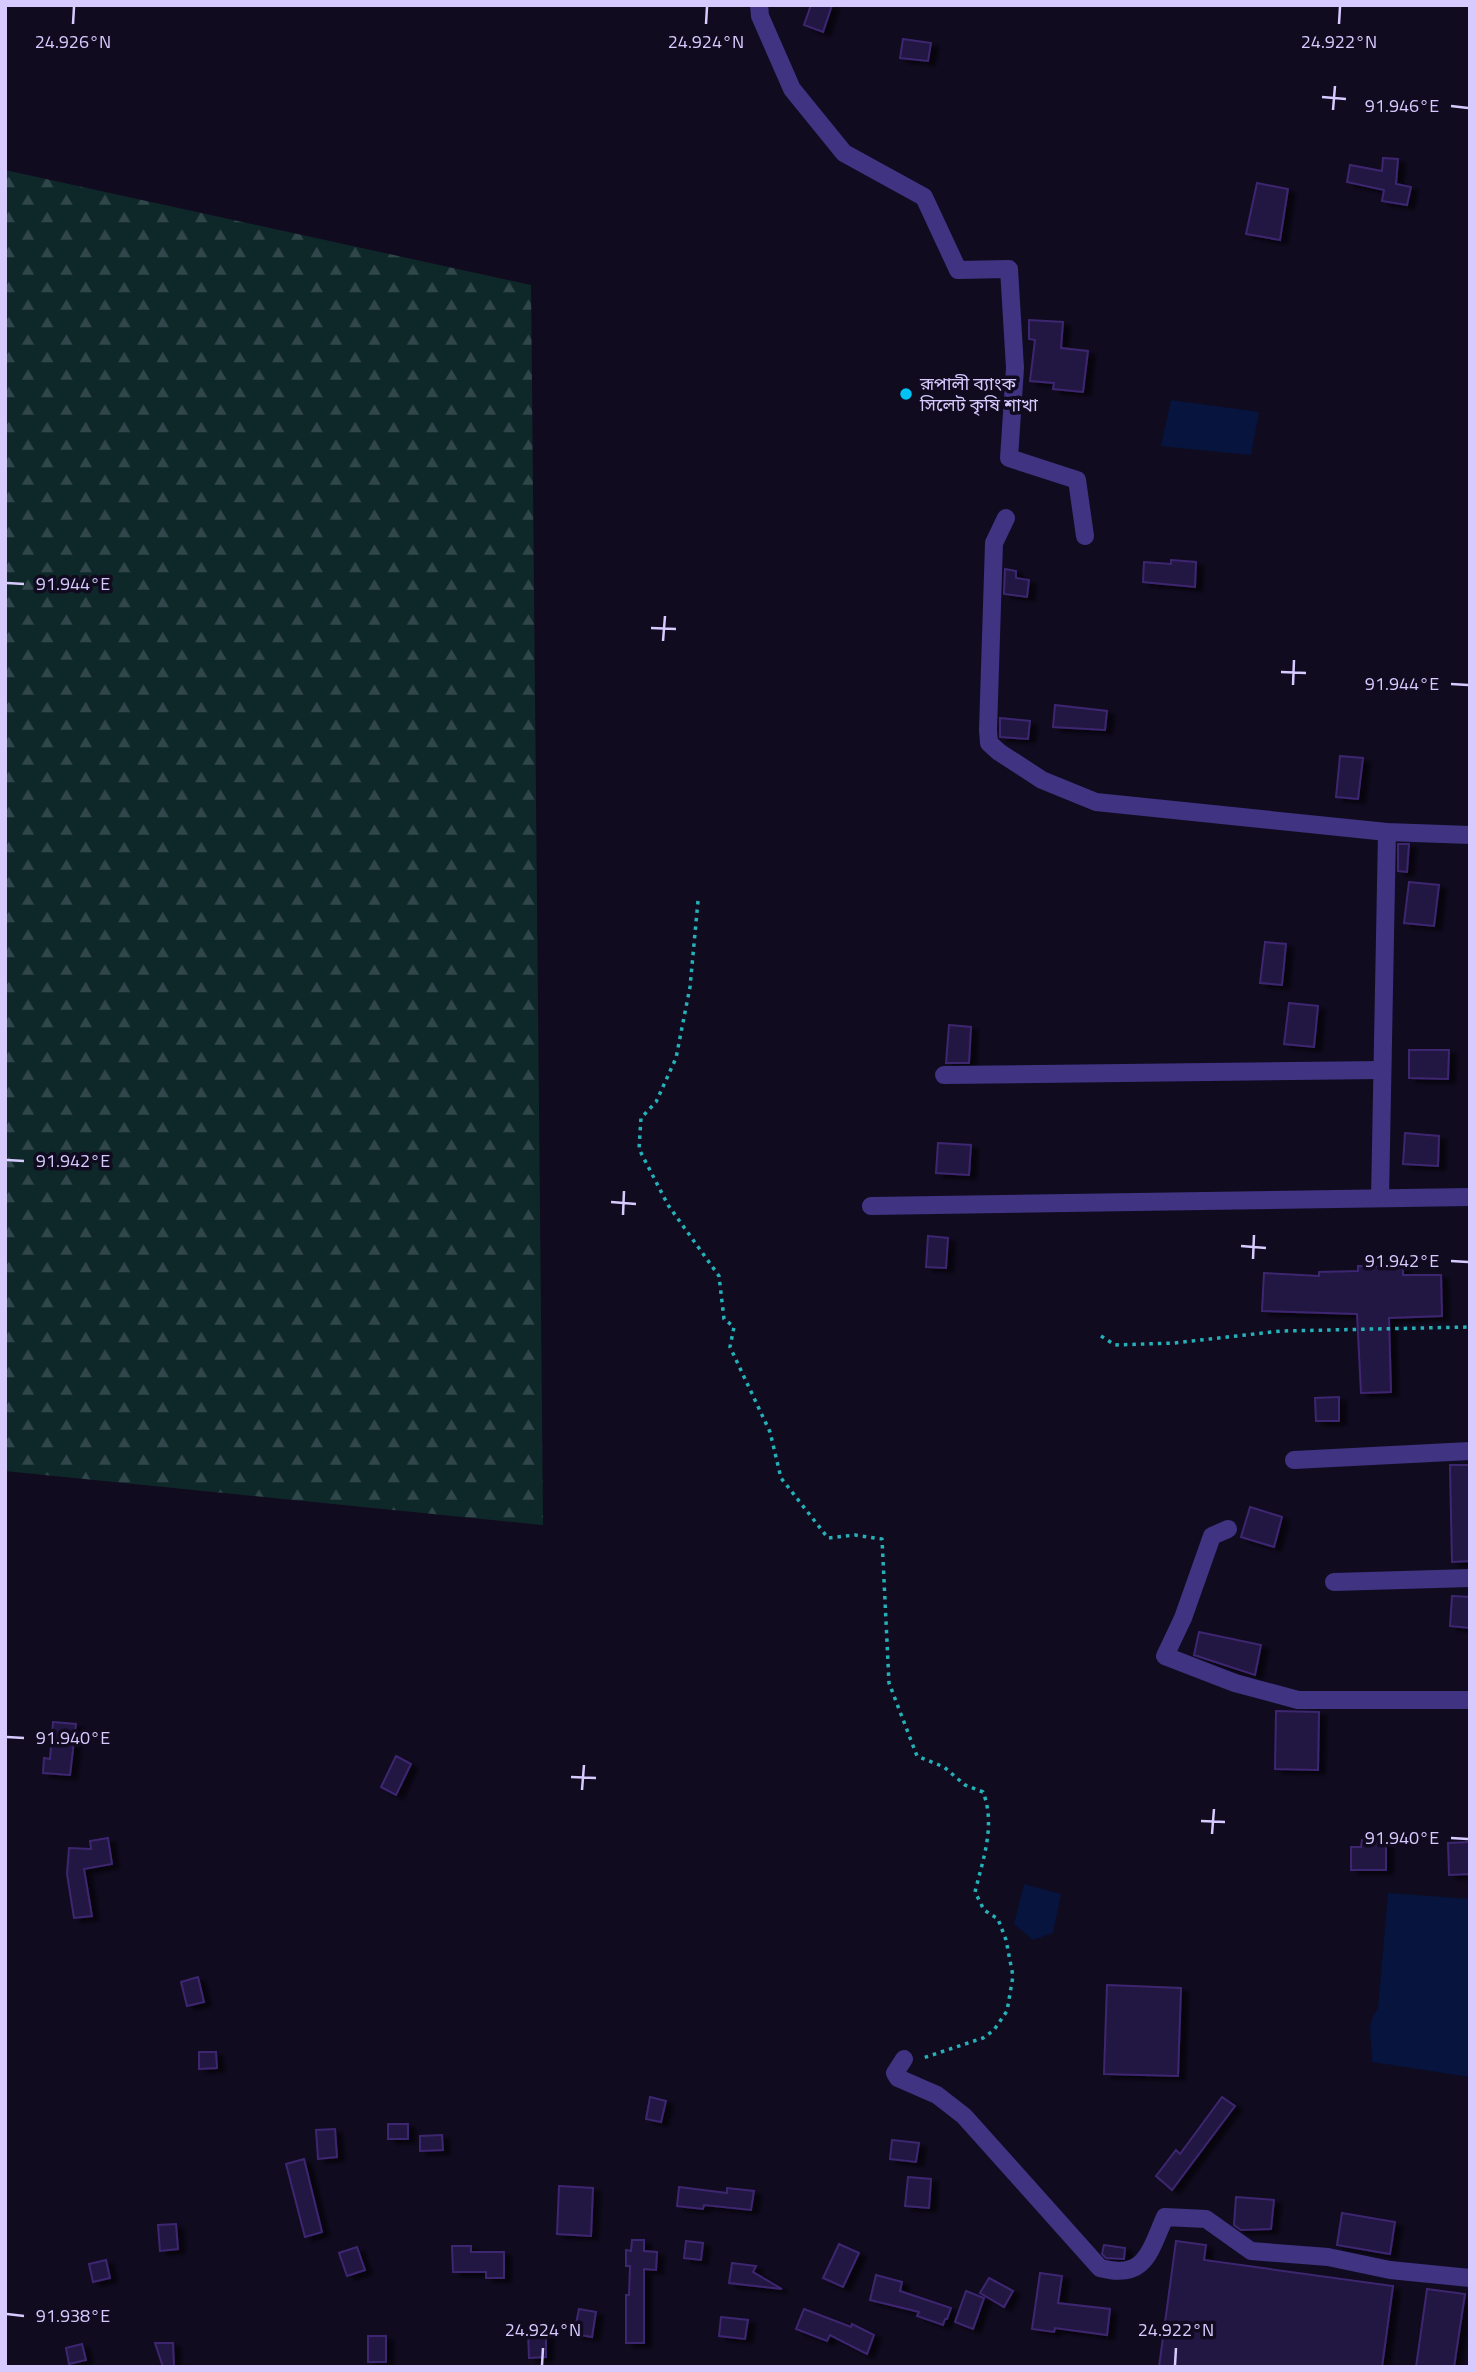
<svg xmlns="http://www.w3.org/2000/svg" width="1475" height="2372" viewBox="0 0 1475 2372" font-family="'Titillium Web','Noto Sans Bengali',sans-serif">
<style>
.forest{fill:url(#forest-firs)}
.water{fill:#06143e}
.building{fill:#241642;stroke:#3d2670;stroke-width:2;filter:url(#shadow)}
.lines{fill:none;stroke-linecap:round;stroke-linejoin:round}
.path{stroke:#25b1b8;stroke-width:3.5;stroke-dasharray:3.5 5;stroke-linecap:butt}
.minor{stroke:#3f3382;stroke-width:18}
.ticks{fill:none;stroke:#d6caff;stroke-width:2.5}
.poi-dot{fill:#00c2f5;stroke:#110b20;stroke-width:2.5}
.labels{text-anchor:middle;stroke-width:7;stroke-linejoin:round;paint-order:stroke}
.poi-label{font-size:18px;fill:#d6caff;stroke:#110b20;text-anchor:start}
.ticks-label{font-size:18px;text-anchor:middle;fill:#d6caff;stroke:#110b20;stroke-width:7;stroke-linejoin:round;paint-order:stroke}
</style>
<defs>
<pattern id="forest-firs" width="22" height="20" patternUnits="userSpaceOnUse" patternTransform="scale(1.75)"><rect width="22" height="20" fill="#0e282a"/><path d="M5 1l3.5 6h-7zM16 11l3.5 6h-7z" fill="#30464a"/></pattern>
<filter id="shadow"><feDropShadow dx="7" dy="4" stdDeviation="2" flood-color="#0009"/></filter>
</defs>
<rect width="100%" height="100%" fill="#110b20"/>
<polygon class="forest" points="5,170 531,285 543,1525 5,1471"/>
<g class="water">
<polygon points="1171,400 1259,412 1251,455 1161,446"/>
<polygon points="1024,1884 1061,1894 1053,1933 1033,1940 1014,1924"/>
<path d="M1388 1893 1470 1899V2077L1372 2062C1373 2041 1364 2025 1378 2009Z"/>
</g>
<g class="building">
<polygon points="811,5 832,5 823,32 804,25"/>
<polygon points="903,39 931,43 928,61 900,58"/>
<polygon points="1383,158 1398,159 1396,184 1411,187 1407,205 1382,201 1384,190 1347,182 1350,165 1382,171"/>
<polygon points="1257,183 1288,189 1280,240 1246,234"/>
<polygon points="1029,320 1063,322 1061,348 1088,351 1083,392 1053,389 1054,383 1030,381 1035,340 1029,339"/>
<polygon points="1171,560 1196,562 1195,587 1143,582 1144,562 1171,564"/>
<polygon points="1005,569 1016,571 1016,578 1029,580 1027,597 1004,594"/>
<polygon points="1055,705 1107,711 1105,730 1053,727"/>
<polygon points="1000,718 1030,721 1028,739 1000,737"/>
<polygon points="1340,756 1363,758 1358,799 1336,797"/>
<polygon points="1398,844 1409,844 1407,872 1398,871"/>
<polygon points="1409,882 1439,885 1434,926 1404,923"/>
<polygon points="1265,942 1286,944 1282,985 1260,983"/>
<polygon points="1289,1003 1318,1006 1314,1047 1284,1044"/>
<polygon points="949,1025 971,1027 969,1063 946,1063"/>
<polygon points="1409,1050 1449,1050 1448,1079 1409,1078"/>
<polygon points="1405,1133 1439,1136 1438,1166 1403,1164"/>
<polygon points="938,1143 971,1145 969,1175 936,1173"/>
<polygon points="928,1236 948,1238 946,1268 926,1267"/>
<polygon points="1358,1266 1403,1267 1403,1275 1441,1275 1442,1316 1389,1318 1391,1392 1361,1393 1357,1314 1262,1311 1264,1273 1319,1276 1319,1272 1358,1271"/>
<polygon points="1339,1397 1339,1421 1316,1421 1315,1398"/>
<polygon points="1450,1465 1470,1465 1470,1561 1452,1562"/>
<polygon points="1250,1507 1282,1517 1274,1547 1241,1537"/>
<polygon points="1452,1596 1470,1597 1470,1628 1450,1626"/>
<polygon points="1199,1632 1261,1645 1255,1675 1194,1655"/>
<polygon points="1276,1711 1319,1712 1318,1770 1275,1769"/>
<polygon points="53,1722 76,1724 70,1775 43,1773 44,1758 50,1759"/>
<polygon points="396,1756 411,1764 396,1795 381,1787"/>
<polygon points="108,1838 112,1864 84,1869 92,1916 74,1918 67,1874 69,1848 91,1849 90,1841"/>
<polygon points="1362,1840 1386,1840 1386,1870 1351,1870 1351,1847 1361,1847"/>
<polygon points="1470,1842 1470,1874 1449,1875 1448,1843"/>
<polygon points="198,1977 204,2002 187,2006 181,1982"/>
<polygon points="1107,1985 1181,1988 1178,2076 1104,2074"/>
<polygon points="199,2052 216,2052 217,2068 199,2069"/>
<polygon points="650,2097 666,2101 661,2122 646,2119"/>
<polygon points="1222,2097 1235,2106 1172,2190 1156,2176 1176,2150 1180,2154"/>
<rect x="388" y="2124" width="20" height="15"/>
<polygon points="335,2129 337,2157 318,2159 316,2130"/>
<polygon points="442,2135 443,2150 420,2151 420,2136"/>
<polygon points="892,2140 919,2143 916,2162 890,2159"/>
<polygon points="304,2159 322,2232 305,2237 286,2164"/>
<polygon points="908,2177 931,2179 929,2208 905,2206"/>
<polygon points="559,2186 593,2188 591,2236 557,2234"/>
<polygon points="679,2187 727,2193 727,2188 754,2191 751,2210 704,2205 703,2209 677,2206"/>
<polygon points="1236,2197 1274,2200 1271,2229 1241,2230 1234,2225"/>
<polygon points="1342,2213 1395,2222 1390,2254 1337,2245"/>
<polygon points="176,2224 178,2249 160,2251 158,2225"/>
<polygon points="632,2240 644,2240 644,2251 657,2252 656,2270 644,2269 644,2343 626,2343 626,2295 629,2295 630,2266 626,2266 626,2250 631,2251"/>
<polygon points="686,2241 703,2243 701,2260 684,2258"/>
<polygon points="1176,2241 1206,2245 1204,2260 1393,2286 1382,2367 1159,2367"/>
<polygon points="839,2244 859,2253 843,2287 823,2278"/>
<polygon points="1104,2245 1125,2248 1124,2259 1106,2258 1102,2254"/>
<polygon points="452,2246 471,2246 471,2252 504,2252 504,2278 486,2278 486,2272 453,2272"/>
<polygon points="357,2247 365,2270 347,2276 339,2253"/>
<polygon points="106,2260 110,2278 93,2282 89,2264"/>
<polygon points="732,2263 756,2266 753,2272 782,2289 729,2283"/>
<polygon points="1040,2273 1062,2276 1058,2303 1110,2309 1107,2335 1055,2328 1054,2332 1032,2329"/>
<polygon points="876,2275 902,2282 900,2291 951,2308 947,2319 945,2319 943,2325 917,2316 919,2312 870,2300"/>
<polygon points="989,2278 1013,2291 1004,2307 980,2293"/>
<polygon points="1427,2289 1465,2294 1454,2367 1416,2367"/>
<polygon points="966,2291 984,2298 973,2329 955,2322"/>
<polygon points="579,2309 596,2312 592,2337 574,2334"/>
<polygon points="804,2309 851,2327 852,2324 874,2335 867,2354 830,2335 827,2341 796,2329"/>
<polygon points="721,2317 748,2320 745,2339 719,2336"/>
<polygon points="546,2331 546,2357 529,2358 528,2332"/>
<rect x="368" y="2336" width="18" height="26"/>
<polygon points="155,2343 173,2343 174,2367 163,2367"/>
<polygon points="82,2344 86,2360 69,2364 66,2348"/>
</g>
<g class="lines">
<g class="path">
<path d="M698 901 690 987 676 1058 656 1102 641 1118 639 1149 668 1205 719 1276 724 1319 734 1327 730 1347 770 1432 781 1478 828 1538 855 1535 882 1539 889 1683 917 1756 944 1767 965 1785 983 1792C996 1825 983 1859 975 1892L984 1910 998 1919 1006 1940 1013 1976 1007 2011 994 2030 983 2038 920 2059"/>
<polyline points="1101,1336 1115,1345 1174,1343 1281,1331 1470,1327"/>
</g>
<g class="minor">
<polyline points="759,5 760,16 792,89 844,153 924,197 958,270 1009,269 1015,368 1009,458 1077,480 1085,536"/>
<polyline points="1006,518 994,543 988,730 989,743 999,752 1042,780 1096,802 1387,832 1470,835"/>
<polyline points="944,1075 1382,1070"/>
<polyline points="1380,1198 1387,832"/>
<polyline points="871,1206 1470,1197"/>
<polyline points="1294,1460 1470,1451"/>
<polyline points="1228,1529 1212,1536 1183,1618 1165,1656 1235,1683 1298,1700 1470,1700"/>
<polyline points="1334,1582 1470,1578"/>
<path d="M904 2059 895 2073 898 2078 937 2095 964 2116 1100 2268C1145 2280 1149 2253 1165 2217L1206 2219 1251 2251 1328 2257 1390 2270 1470 2278"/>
</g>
</g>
<path class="ticks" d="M73 24 74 7M706 24 707 7M1339 24 1340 7M1322 97 1346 99M1451 106 1468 108M1333 110 1335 86M7 583 24 584M651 628 676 629M663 641 665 616M1281 672 1306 673M1451 684 1468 685M1293 685 1294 660M7 1160 24 1161M611 1202 636 1204M623 1215 624 1191M1241 1246 1266 1248M1253 1259 1254 1235M1451 1261 1468 1262M7 1737 24 1738M571 1777 596 1778M582 1790 584 1765M1201 1821 1225 1822M1212 1834 1214 1809M1451 1838 1468 1839M7 2314 24 2316M542 2365 543 2348M1175 2365 1176 2348"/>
<circle class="poi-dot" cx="906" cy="394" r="7"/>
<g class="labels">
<g class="poi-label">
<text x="920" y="390">রূপালী ব্যাংক<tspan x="920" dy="21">সিলেট কৃষি শাখা</tspan></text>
</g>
</g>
<g class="ticks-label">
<text x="73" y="48">24.926°N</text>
<text x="706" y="48">24.924°N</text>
<text x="1339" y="48">24.922°N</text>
<text x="1402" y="112">91.946°E</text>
<text x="73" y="590">91.944°E</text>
<text x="1402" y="690">91.944°E</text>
<text x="73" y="1167">91.942°E</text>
<text x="1402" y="1267">91.942°E</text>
<text x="73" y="1744">91.940°E</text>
<text x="1402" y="1844">91.940°E</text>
<text x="73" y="2322">91.938°E</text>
<text x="543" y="2336">24.924°N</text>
<text x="1176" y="2336">24.922°N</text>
</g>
<rect width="1475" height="2372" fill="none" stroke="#d6caff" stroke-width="14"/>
</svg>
